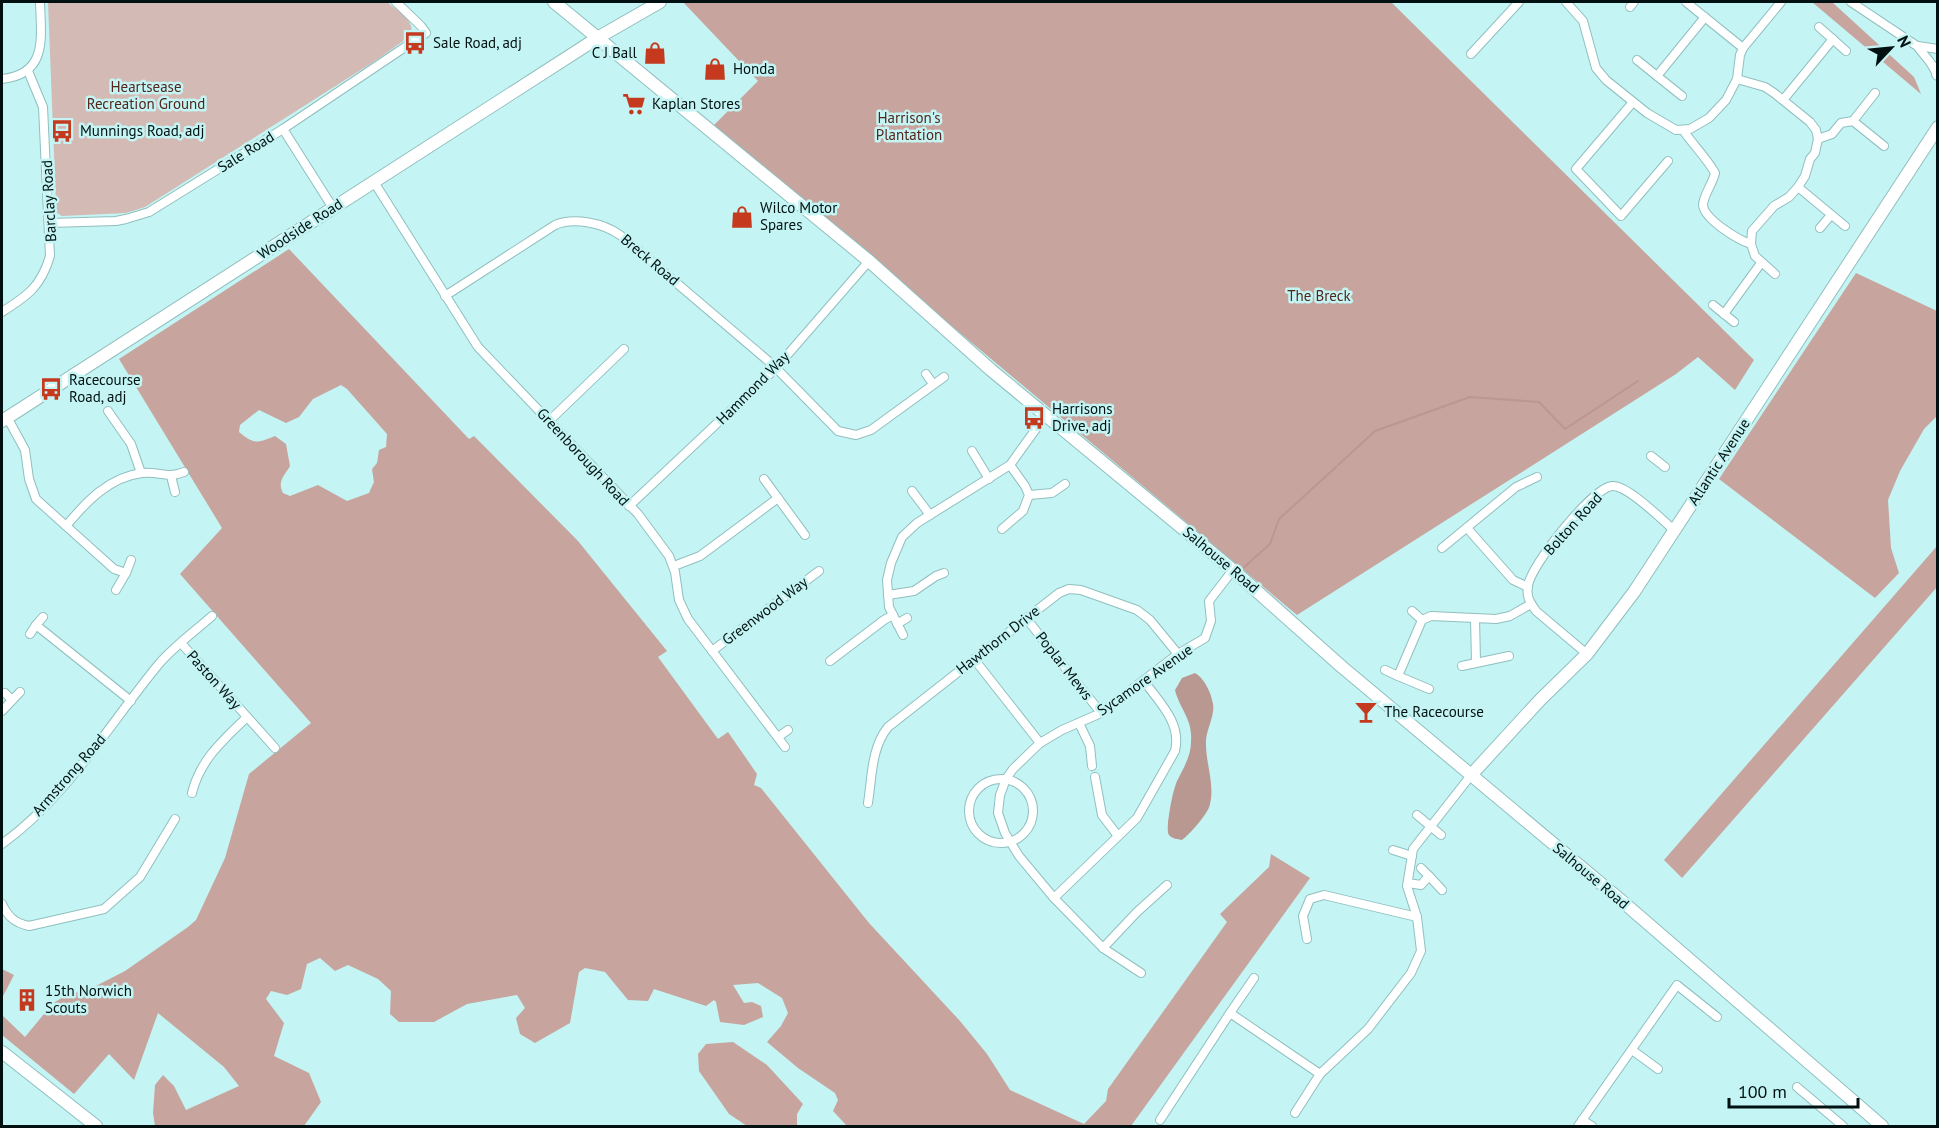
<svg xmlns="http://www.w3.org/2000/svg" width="1939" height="1128" viewBox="0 0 1939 1128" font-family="'PT Sans',sans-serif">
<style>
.green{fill:#d4bab4}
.forest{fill:#c7a59e;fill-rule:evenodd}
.water{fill:#b99891}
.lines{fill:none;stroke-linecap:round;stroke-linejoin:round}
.stream{stroke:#b99891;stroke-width:2}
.street-casing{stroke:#90bfbf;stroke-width:10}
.secondary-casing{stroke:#90bfbf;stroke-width:14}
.street{stroke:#fff;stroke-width:8}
.secondary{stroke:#fff;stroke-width:12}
.labels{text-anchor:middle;stroke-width:5;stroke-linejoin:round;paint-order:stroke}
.poi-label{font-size:15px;fill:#011111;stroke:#c4f4f3;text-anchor:start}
.park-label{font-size:15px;fill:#53251b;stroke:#c4f4f3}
.street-label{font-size:15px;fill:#011111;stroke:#c4f4f3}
</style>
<rect width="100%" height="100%" fill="#c4f4f3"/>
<path class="green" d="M48 2H387C398 11 417 21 410 36L378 59 145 207 126 213 62 216 57 213 56 206Z"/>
<g class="forest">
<polygon points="683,2 1391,2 1754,360 1735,390 1698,357 1676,374 1297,615 713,126 758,81"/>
<polygon points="1812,2 1832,2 1914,77 1921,94"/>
<path d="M289 249 469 439 474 436 578 541 667 651 658 657 718 739 728 732 757 774 754 785 761 788 869 923 960 1021 987 1054 1010 1090 1084 1124 1106 1101 1108 1089 1227 922 1220 914 1269 867 1271 854 1310 878 1131 1126H847L833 1111 838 1100 835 1093 798 1068 767 1042 781 1026 788 1013 782 998 758 983 733 985 744 1003 752 1002 761 1006 763 1017 744 1025 720 1022 716 1002 714 1000 706 1006 654 989 648 1001 628 1000 605 972 585 968 579 972 570 1023 535 1043 520 1034 516 1018 525 1008 517 995 467 1004 434 1022H399L390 1014 391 991 378 979 348 965 335 971 320 958 307 964 301 989 287 995 271 991 266 999 284 1023 274 1056 309 1073 321 1102 304 1126H155L153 1113 155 1085 163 1075 174 1086 186 1110 239 1086 224 1067 158 1013 134 1080 109 1054 74 1094 2 1035V1015L25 1037 53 1003 69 994 88 990 125 971 188 927 196 920 225 858 249 774 311 723 180 574 222 528 119 359ZM341 385 347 389 387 434 386 447 379 450 377 463 372 469 374 482 369 493 347 501 318 485 290 496 283 493C277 482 284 476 290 466L286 444 275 436C257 443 255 445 239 432L240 425 259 410 286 423 299 417 313 399Z"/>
<polygon points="1856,273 1937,311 1937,416 1924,429 1900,471 1888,500 1891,548 1899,573 1875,598 1719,479"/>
<polygon points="1937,546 1937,587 1682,878 1664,860"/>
<polygon points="2,969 14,975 2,998"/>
<polygon points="733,1042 767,1065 803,1104 797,1114 797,1126 747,1126 729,1114 699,1071 698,1054 706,1044"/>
</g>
<path class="water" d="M1195 673C1205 679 1211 693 1213 704 1215 715 1207 728 1206 740 1205 762 1215 783 1210 804 1209 813 1189 835 1182 840 1178 839 1172 839 1169 835 1167 832 1168 826 1168 822 1170 808 1172 794 1177 781 1183 769 1191 756 1191 742 1193 719 1180 710 1175 690L1182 678Z"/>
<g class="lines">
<g class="stream">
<polyline points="1338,465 1375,431 1470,397 1539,402 1565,429 1638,381"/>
<polyline points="1242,569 1270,544 1279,519 1336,467"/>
</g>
<g class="street-casing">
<g id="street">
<polyline points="1566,2 1583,21 1596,68 1606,80 1647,113 1676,130 1690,129 1709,118 1726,100 1737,79 1740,55 1743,48 1781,2"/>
<polyline points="1686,2 1743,48"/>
<polyline points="1851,2 1917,46 1930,62 1937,74"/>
<polyline points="1630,7 1634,2"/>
<polyline points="1819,27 1846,51"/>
<polyline points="1918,46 1938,49"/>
<polyline points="1471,54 1519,2"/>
<polyline points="1637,60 1657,76"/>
<path d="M2 79C48 74 41 38 40 2"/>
<polyline points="1737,79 1765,87 1774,93 1810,122 1816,130 1818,139 1815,153 1810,159 1805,176 1798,187 1789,197 1774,206 1752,231 1751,244 1755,256 1775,274"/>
<polyline points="1682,96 1657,76 1705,17"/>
<polyline points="1783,100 1833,39"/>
<polyline points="1633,102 1576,169 1621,216 1668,161"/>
<polyline points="1853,121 1875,93"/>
<polyline points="283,129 333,208"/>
<path d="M1683 130C1693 145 1706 157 1715 173 1713 183 1703 196 1703 205 1704 219 1738 240 1751 244"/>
<polyline points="1818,139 1832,134 1841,123 1853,121 1884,146"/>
<polyline points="374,182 478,347 638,514 669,556 675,572 679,600 688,619 785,747"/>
<polyline points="1798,187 1845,226"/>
<polyline points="50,223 116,221 126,219 149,212 283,129 426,33 421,26 396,2"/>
<polyline points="1820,228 1831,215"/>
<path d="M445 296 555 225C574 217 603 223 620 235L773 365 838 431 856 435 871 430 944 377"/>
<polyline points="1713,305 1734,322"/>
<path d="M2 312C27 296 41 287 50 256L43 107 28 71"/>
<polyline points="1724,314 1761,263"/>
<polyline points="926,374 933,384"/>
<polyline points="108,411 131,444 141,473"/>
<polyline points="7,417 25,450 29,479 36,499 114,569 126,573 116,590"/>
<polyline points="549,421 624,349"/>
<polyline points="972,451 989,479"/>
<polyline points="1651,456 1665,467"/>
<polyline points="171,476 175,492"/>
<polyline points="764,479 805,535"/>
<polyline points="912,491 930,515"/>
<polyline points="1029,495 1052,493 1065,484"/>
<polyline points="629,506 776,368 869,261"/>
<path d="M66 526C86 502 109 477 142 473 159 471 167 479 184 472"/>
<polyline points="1467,528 1513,580 1528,587"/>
<polyline points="1002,529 1023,511 1029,495 1025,486 1010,465"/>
<polyline points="1442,548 1516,487 1537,477"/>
<polyline points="674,566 700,556 778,498"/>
<polyline points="126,573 131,560"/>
<polyline points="888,595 914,591 936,576 944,573"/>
<polyline points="1412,611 1422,620"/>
<polyline points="43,617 36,625 131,701"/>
<polyline points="1026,618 1101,713"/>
<polyline points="1475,618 1476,662"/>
<polyline points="897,624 907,618"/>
<polyline points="30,634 36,625"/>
<polyline points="903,635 889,607 887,580 891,563 902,537 917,523 1010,465 1046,415"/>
<polyline points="181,643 275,748"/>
<polyline points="712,651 819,571"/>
<path d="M1587 654 1536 611C1530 602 1526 597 1528 586 1530 566 1592 488 1612 486 1628 485 1662 520 1674 530"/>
<polyline points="974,659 1040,743"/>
<polyline points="830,661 884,620 893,615"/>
<polyline points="1462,666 1509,656"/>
<polyline points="1385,670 1398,676"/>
<polyline points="1429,689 1398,676 1422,620 1431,616 1496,619 1510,616 1531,604"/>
<polyline points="5,693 12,700"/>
<polyline points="2,711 20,692"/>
<polyline points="1079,723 1090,746 1092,766"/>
<polyline points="778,737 788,730"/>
<polyline points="1095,777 1102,815 1118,836"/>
<circle cx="1001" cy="811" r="32"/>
<path d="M192 793C200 760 223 740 247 717"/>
<path d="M868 803C872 778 871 748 888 727L1059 593 1069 589 1081 590 1137 610 1150 620 1178 654"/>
<polyline points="1417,815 1441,835"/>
<path d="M2 844C66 798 108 726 158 665 173 647 194 632 212 616"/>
<polyline points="1393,850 1412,856"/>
<polyline points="1429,876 1442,890"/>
<polyline points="1408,883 1421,885 1429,876 1421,868"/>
<path d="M1054 898 1137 818 1175 751C1182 723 1159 702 1144 681"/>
<path d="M2 904C8 917 15 923 29 926L104 909 140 877 175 819"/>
<polyline points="1307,939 1303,916 1310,899 1324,895 1417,917"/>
<polyline points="1103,948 1137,912 1167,885"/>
<polyline points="1141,973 1103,948 1054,898 1019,856 1005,833 998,813 1000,795 1006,779 1013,769 1040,743 1062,730 1101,713 1178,654 1205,638 1211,621 1209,601 1233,570"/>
<polyline points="1254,978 1230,1013 1320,1074"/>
<polyline points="1632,1050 1658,1069"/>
<polyline points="1797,1087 1843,1126"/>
<polyline points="1295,1113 1320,1074 1368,1029 1411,973 1421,951 1417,917 1407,886 1413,849 1472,774"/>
<polyline points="1160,1120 1230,1013"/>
<polyline points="1582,1120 1592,1126"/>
<polyline points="1578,1126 1677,985 1717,1017"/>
</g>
</g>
<g class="secondary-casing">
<g id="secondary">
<polyline points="554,2 869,261 991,370 1233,570 1342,667 1623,902 1882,1126"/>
<polyline points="1938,68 1938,74"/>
<polyline points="2,421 599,37 660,2"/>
<polyline points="1472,774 1540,700 1587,654 1634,592 1938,127"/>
<polyline points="2,1052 96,1126"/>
</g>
</g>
<use href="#street" class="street"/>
<use href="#secondary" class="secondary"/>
</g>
<defs>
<g id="bus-bare" transform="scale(1.8)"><path d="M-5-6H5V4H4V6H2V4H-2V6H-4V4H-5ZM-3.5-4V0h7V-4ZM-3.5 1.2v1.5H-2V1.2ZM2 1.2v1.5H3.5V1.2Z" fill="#c53a1f" stroke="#c4f4f3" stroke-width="2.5" paint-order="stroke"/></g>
<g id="shop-bare" transform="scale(1.8)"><path d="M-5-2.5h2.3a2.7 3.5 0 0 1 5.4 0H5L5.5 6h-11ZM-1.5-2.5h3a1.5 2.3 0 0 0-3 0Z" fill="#c53a1f" stroke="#c4f4f3" stroke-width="2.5" paint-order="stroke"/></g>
<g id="supermarket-bare" transform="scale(1.8)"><path d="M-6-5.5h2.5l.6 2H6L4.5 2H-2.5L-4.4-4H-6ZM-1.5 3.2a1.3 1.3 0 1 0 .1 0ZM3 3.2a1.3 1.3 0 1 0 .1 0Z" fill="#c53a1f" stroke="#c4f4f3" stroke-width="2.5" paint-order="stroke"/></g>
<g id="bar-bare" transform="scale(1.8)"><path d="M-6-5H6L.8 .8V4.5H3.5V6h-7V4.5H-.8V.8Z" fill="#c53a1f" stroke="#c4f4f3" stroke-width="2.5" paint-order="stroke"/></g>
<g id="building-bare" transform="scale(1.8)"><path d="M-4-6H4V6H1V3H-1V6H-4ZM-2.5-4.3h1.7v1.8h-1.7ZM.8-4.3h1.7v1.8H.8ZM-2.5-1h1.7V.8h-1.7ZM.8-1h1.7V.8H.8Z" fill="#c53a1f" stroke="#c4f4f3" stroke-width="2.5" paint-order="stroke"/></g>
</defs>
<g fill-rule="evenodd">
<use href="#bus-bare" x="415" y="43"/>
<use href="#shop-bare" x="655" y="53"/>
<use href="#shop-bare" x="715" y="69"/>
<use href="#supermarket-bare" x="634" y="104"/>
<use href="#bus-bare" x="62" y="131"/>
<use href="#shop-bare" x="742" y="217"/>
<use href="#bus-bare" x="51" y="389"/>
<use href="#bus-bare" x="1034" y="418"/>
<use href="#bar-bare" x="1366" y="712"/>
<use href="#building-bare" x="27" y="1000"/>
</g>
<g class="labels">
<g class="poi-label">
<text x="433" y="48">Sale Road, adj</text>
<text x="637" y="58" text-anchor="end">C J Ball</text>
<text x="733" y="74">Honda</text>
<text x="652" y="109">Kaplan Stores</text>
<text x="80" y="136">Munnings Road, adj</text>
<text x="760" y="213">Wilco Motor<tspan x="760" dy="17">Spares</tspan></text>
<text x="69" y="385">Racecourse<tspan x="69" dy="17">Road, adj</tspan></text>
<text x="1052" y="414">Harrisons<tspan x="1052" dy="17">Drive, adj</tspan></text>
<text x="1384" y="717">The Racecourse</text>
<text x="45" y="996">15th Norwich<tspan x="45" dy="17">Scouts</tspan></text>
</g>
<g class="park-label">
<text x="146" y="92">Heartsease<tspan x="146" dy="17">Recreation Ground</tspan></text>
<text x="909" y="123">Harrison's<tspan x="909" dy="17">Plantation</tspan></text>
<text x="1319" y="301">The Breck</text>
</g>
<g class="street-label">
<text transform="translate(246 152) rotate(-32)" y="5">Sale Road</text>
<text transform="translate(49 201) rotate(-93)" y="5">Barclay Road</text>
<text transform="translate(300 229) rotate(-33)" y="5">Woodside Road</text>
<text transform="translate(650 260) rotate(40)" y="5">Breck Road</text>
<text transform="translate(753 388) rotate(-45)" y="5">Hammond Way</text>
<text transform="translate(583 457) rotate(47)" y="5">Greenborough Road</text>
<text transform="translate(1719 462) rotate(-57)" y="5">Atlantic Avenue</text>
<text transform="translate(1573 524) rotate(-48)" y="5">Bolton Road</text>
<text transform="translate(1221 560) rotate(40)" y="5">Salhouse Road</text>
<text transform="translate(765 611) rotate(-37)" y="5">Greenwood Way</text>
<text transform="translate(998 640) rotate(-38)" y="5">Hawthorn Drive</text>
<text transform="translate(1064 666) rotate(52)" y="5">Poplar Mews</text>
<text transform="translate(214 680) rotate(48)" y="5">Paston Way</text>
<text transform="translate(1145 680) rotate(-35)" y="5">Sycamore Avenue</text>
<text transform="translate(69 775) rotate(-49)" y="5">Armstrong Road</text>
<text transform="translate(1591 876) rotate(40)" y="5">Salhouse Road</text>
</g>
</g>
<rect width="1939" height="1128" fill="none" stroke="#011111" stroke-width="6"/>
<g transform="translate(1891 48) rotate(64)" stroke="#c4f4f3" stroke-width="4.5" paint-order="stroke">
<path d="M0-4.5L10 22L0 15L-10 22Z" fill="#011111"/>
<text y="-9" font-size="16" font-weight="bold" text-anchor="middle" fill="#011111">N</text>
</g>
<path d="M1729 1098v9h129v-9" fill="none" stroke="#011111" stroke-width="3"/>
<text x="1738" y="1098" font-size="18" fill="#011111" stroke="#c4f4f3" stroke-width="4.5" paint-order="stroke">100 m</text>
</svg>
